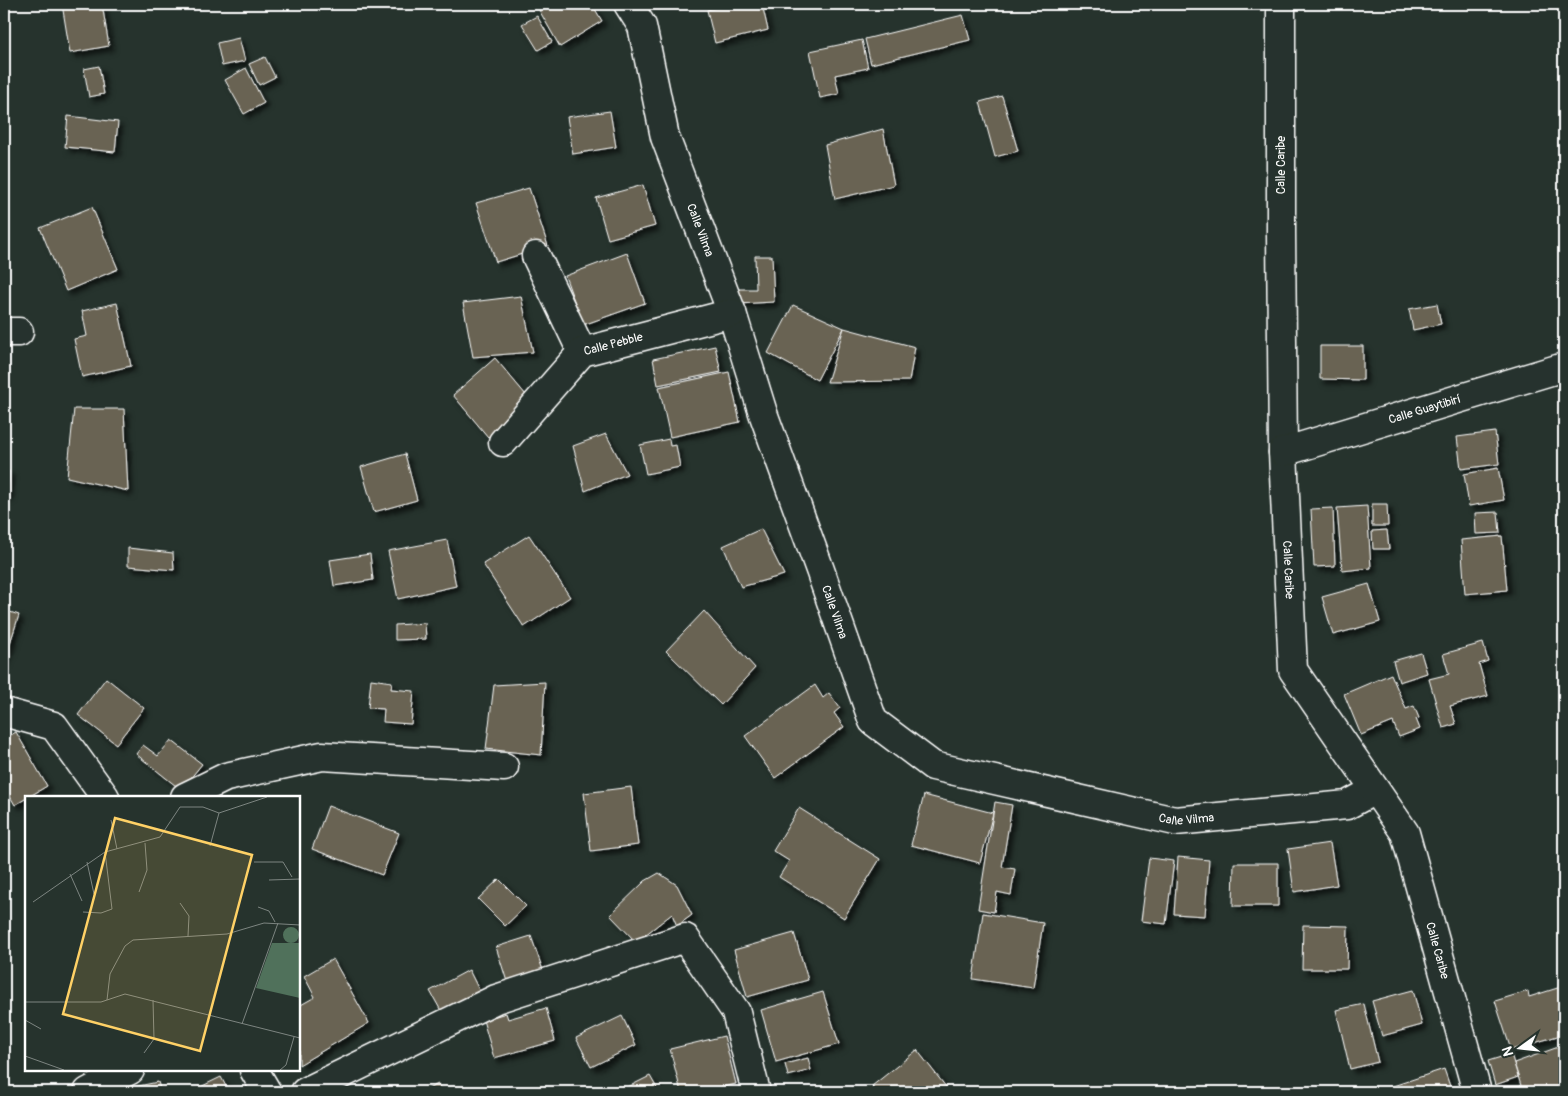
<svg xmlns="http://www.w3.org/2000/svg" width="1568" height="1096" viewBox="0 0 1568 1096" font-family="Pangolin,sans-serif">
<style>
.building{fill:#696452;stroke:#fff;filter:url(#shadow)}
.lines{fill:none;stroke-linecap:round;stroke-linejoin:round}
.minor-casing{stroke:#fff;stroke-width:31}
.minor{stroke:#26332d;stroke-width:28}
.labels{text-anchor:middle;stroke-width:5;stroke-linejoin:round;paint-order:stroke}
.street-label{font-size:12px;fill:#fff;stroke:#26332d}
.inset-road{fill:none;stroke:#7d8581;stroke-width:1}
.view{fill:#ffd166;fill-opacity:0.15;stroke:#ffd166;stroke-width:2.5}
.inset-edge{fill:none;stroke:#fff;stroke-width:2.5}
</style>
<defs>
<filter id="shadow"><feDropShadow dx="4.5" dy="4.5" stdDeviation="2.5" flood-color="#0009"/></filter>
</defs>
<rect width="100%" height="100%" fill="#26332d"/>
<filter id="ink" filterUnits="userSpaceOnUse"><feTurbulence type="fractalNoise" baseFrequency=".02" numOctaves="2"/><feDisplacementMap in="SourceGraphic" scale="10" xChannelSelector="R" yChannelSelector="G"/><feConvolveMatrix kernelMatrix="1 2 1 2 8 2 1 2 1" color-interpolation-filters="sRGB"/></filter>
<g filter="url(#ink)">
<g class="building">
<polygon points="62,4 102,4 109,46 70,53"/>
<polygon points="550,4 592,4 602,21 560,47 539,10"/>
<polygon points="734,4 762,4 768,30 715,43 707,10"/>
<polygon points="963,15 970,40 871,64 865,39"/>
<polygon points="537,16 552,42 538,50 522,24"/>
<polygon points="239,38 245,61 222,66 217,43"/>
<polygon points="862,40 868,68 835,75 839,94 820,98 810,51"/>
<polygon points="265,57 275,77 259,85 249,64"/>
<polygon points="99,66 104,94 89,97 84,69"/>
<polygon points="246,68 264,103 244,114 225,80"/>
<polygon points="1002,96 1018,151 995,157 980,102"/>
<polygon points="610,111 616,147 573,154 567,117"/>
<polygon points="68,116 118,122 115,152 65,147"/>
<polygon points="883,129 894,185 835,199 825,145"/>
<polygon points="643,185 655,226 608,239 596,198"/>
<polygon points="529,188 548,246 496,262 476,203"/>
<polygon points="92,207 118,269 66,291 40,228"/>
<polygon points="627,253 645,303 583,325 565,276"/>
<polygon points="755,256 772,256 774,302 738,304 737,289 756,289"/>
<polygon points="521,296 533,352 473,357 463,303"/>
<polygon points="117,303 131,366 82,377 74,339 87,336 82,311"/>
<polygon points="1437,304 1441,324 1413,330 1409,309"/>
<polygon points="793,305 844,328 817,380 768,353"/>
<polygon points="844,328 915,347 909,381 827,382"/>
<polygon points="715,346 721,372 658,385 653,359"/>
<polygon points="1320,346 1363,346 1363,380 1320,379"/>
<polygon points="495,358 531,401 488,437 453,395"/>
<polygon points="729,372 740,422 670,437 659,387"/>
<polygon points="74,409 124,409 128,491 67,477"/>
<polygon points="1495,432 1499,464 1461,469 1457,437"/>
<polygon points="606,434 627,474 585,491 573,446"/>
<polygon points="669,439 670,446 676,445 680,467 646,474 640,445"/>
<polygon points="405,454 417,500 374,512 361,467"/>
<polygon points="1498,468 1504,500 1469,506 1464,474"/>
<polygon points="4,470 9,471 8,497 4,496"/>
<polygon points="1372,504 1387,504 1388,526 1372,526"/>
<polygon points="1367,506 1371,568 1342,571 1337,508"/>
<polygon points="1333,508 1335,566 1314,567 1311,509"/>
<polygon points="1498,512 1500,533 1476,534 1475,513"/>
<polygon points="761,529 784,575 741,587 723,546"/>
<polygon points="1387,530 1389,549 1373,549 1372,531"/>
<polygon points="529,535 570,597 524,627 483,564"/>
<polygon points="1502,536 1507,590 1465,594 1461,540"/>
<polygon points="447,540 456,586 398,599 388,551"/>
<polygon points="128,548 173,553 174,570 128,566"/>
<polygon points="370,554 373,580 334,586 330,560"/>
<polygon points="1369,584 1380,622 1333,635 1322,597"/>
<polygon points="4,610 19,615 4,662"/>
<polygon points="704,611 755,668 721,705 666,651"/>
<polygon points="425,623 426,639 395,640 395,625"/>
<polygon points="1483,643 1488,661 1479,664 1488,696 1450,706 1456,724 1443,728 1429,679 1449,674 1443,654"/>
<polygon points="1421,653 1427,673 1399,682 1393,661"/>
<polygon points="1391,674 1406,709 1414,706 1419,718 1416,719 1420,729 1399,737 1393,722 1361,735 1344,694"/>
<polygon points="106,678 144,708 116,744 78,715"/>
<polygon points="371,679 392,682 391,689 414,691 411,724 383,722 384,709 368,708"/>
<polygon points="545,682 541,755 486,749 494,685"/>
<polygon points="815,685 823,698 829,693 840,708 834,713 844,727 775,778 745,736"/>
<polygon points="16,732 47,786 15,805 4,786 4,739"/>
<polygon points="171,740 202,764 181,790 136,754 143,745 158,756"/>
<polygon points="631,787 638,845 591,851 584,793"/>
<polygon points="924,795 993,813 980,863 911,845"/>
<polygon points="995,802 1012,805 1002,867 1015,869 1011,895 997,892 994,912 978,909"/>
<polygon points="328,806 399,833 382,875 312,849"/>
<polygon points="799,808 880,859 844,918 779,877 789,861 773,851"/>
<polygon points="1330,843 1337,885 1294,892 1288,849"/>
<polygon points="1178,857 1209,860 1205,916 1174,914"/>
<polygon points="1149,858 1174,861 1166,924 1141,921"/>
<polygon points="1234,863 1278,863 1278,906 1233,906"/>
<polygon points="659,873 677,885 692,915 677,926 672,914 636,942 610,915 645,881"/>
<polygon points="499,879 526,906 505,926 478,899"/>
<polygon points="983,913 1043,923 1033,988 973,979"/>
<polygon points="1303,925 1348,926 1347,969 1302,969"/>
<polygon points="794,933 808,980 747,997 734,950"/>
<polygon points="531,936 545,976 509,988 496,947"/>
<polygon points="333,959 369,1023 299,1065 299,1006 315,997 304,976"/>
<polygon points="469,970 483,998 445,1018 430,991"/>
<polygon points="1564,986 1564,1034 1511,1050 1495,1001 1528,991 1529,997"/>
<polygon points="1413,990 1422,1025 1382,1036 1372,1001"/>
<polygon points="823,992 839,1044 776,1062 761,1010"/>
<polygon points="1364,1004 1378,1062 1350,1069 1336,1010"/>
<polygon points="546,1008 555,1041 494,1058 483,1020 506,1013 508,1019"/>
<polygon points="622,1016 636,1045 591,1067 576,1038"/>
<polygon points="724,1036 736,1084 703,1092 681,1092 670,1049"/>
<polygon points="1564,1045 1564,1092 1523,1092 1514,1063"/>
<polygon points="917,1050 950,1092 877,1092 872,1086"/>
<polygon points="1511,1054 1518,1077 1495,1085 1488,1061"/>
<polygon points="808,1058 811,1070 788,1076 785,1064"/>
<polygon points="1444,1069 1452,1092 1382,1092 1381,1090"/>
<polygon points="650,1076 659,1092 618,1092"/>
<polygon points="221,1077 229,1092 190,1092"/>
<polygon points="158,1082 161,1092 114,1092 114,1091"/>
<polygon points="438,1084 442,1092 422,1092"/>
</g>
<g class="lines">
<g class="minor-casing">
<g id="minor">
<path id="s1" d="M628 4 642 26 665 137 732 313 763 413 820 570 873 721 933 766 1175 821 1347 805 1375 790"/>
<path id="s2" d="M1281 4V232L1283 452 1293 670 1405 833 1477 1092"/>
<polyline points="536,256 582,352"/>
<polyline points="4,332 19,332"/>
<path id="s3" d="M503 442 582 352 732 313"/>
<path id="s4" d="M1283 452 1564 367"/>
<polyline points="4,712 54,726 105,797"/>
<polyline points="185,797 226,777 322,756 504,767"/>
<polyline points="254,1070 267,1092"/>
<polyline points="88,1092 130,1070"/>
<polyline points="305,1092 496,999 685,938 736,1012 756,1092"/>
</g>
</g>
<use href="#minor" class="minor"/>
</g>
</g>
<g class="labels">
<g class="street-label">
<text transform="translate(1281 165) rotate(-90)" y="4">Calle Caribe</text>
<text dy="4" stroke="none"><textPath href="#s1" startOffset="239">Calle Vilma</textPath></text>
<text dy="4" stroke="none"><textPath href="#s3" startOffset="152">Calle Pebble</textPath></text>
<text dy="4" stroke="none"><textPath href="#s4" startOffset="148">Calle Guaytibirí</textPath></text>
<text dy="4" stroke="none"><textPath href="#s2" startOffset="566">Calle Caribe</textPath></text>
<text dy="4" stroke="none"><textPath href="#s1" startOffset="644">Calle Vilma</textPath></text>
<text dy="4" stroke="none"><textPath href="#s1" startOffset="1094">Calle Vilma</textPath></text>
<text dy="4" stroke="none"><textPath href="#s2" startOffset="986">Calle Caribe</textPath></text>
</g>
</g>
<g transform="translate(25 796)">
<rect width="275" height="275" fill="#26332d"/>
<path d="M258 139a8 8 0 1 1 16 0a8 8 0 1 1-16 0ZM247 147H275V202L231 192Z" fill="#50715b"/>
<path class="inset-road" d="M86 24 92 53M185 50 194 17M62 66 69 98M229 66H258L267 81M45 78 57 105M244 84 275 83M114 96 122 74 120 47M8 106 80 56 135 41 155 11H178L194 17 242 1M155 107 164 120 163 140M233 111 244 115 250 126M58 116 76 117 87 113 80 56M82 204 85 178 100 150 108 144 202 138 239 127 275 129M0 206H76L100 198 275 242M0 224 16 233M217 228 253 127M119 257 129 243 128 204M0 260 39 274M255 274 261 269 269 241"/>
<path class="view" d="M90 22 227 59 175 255 38 218Z"/>
<rect width="275" height="275" class="inset-edge"/>
</g>
<rect width="1568" height="1096" fill="none" stroke="#26332d" stroke-width="20"/>
<rect x="10" y="10" width="1548" height="1076" fill="none" stroke="#fff" stroke-width="2" filter="url(#ink)"/>
<g transform="translate(1520 1048) rotate(255)" stroke="#26332d" stroke-width="4" paint-order="stroke">
<path d="M0-4L9 19L0 12L-9 19Z" fill="#ffffff"/>
<text y="-8" font-size="14" font-weight="bold" text-anchor="middle" fill="#ffffff">N</text>
</g>
</svg>
